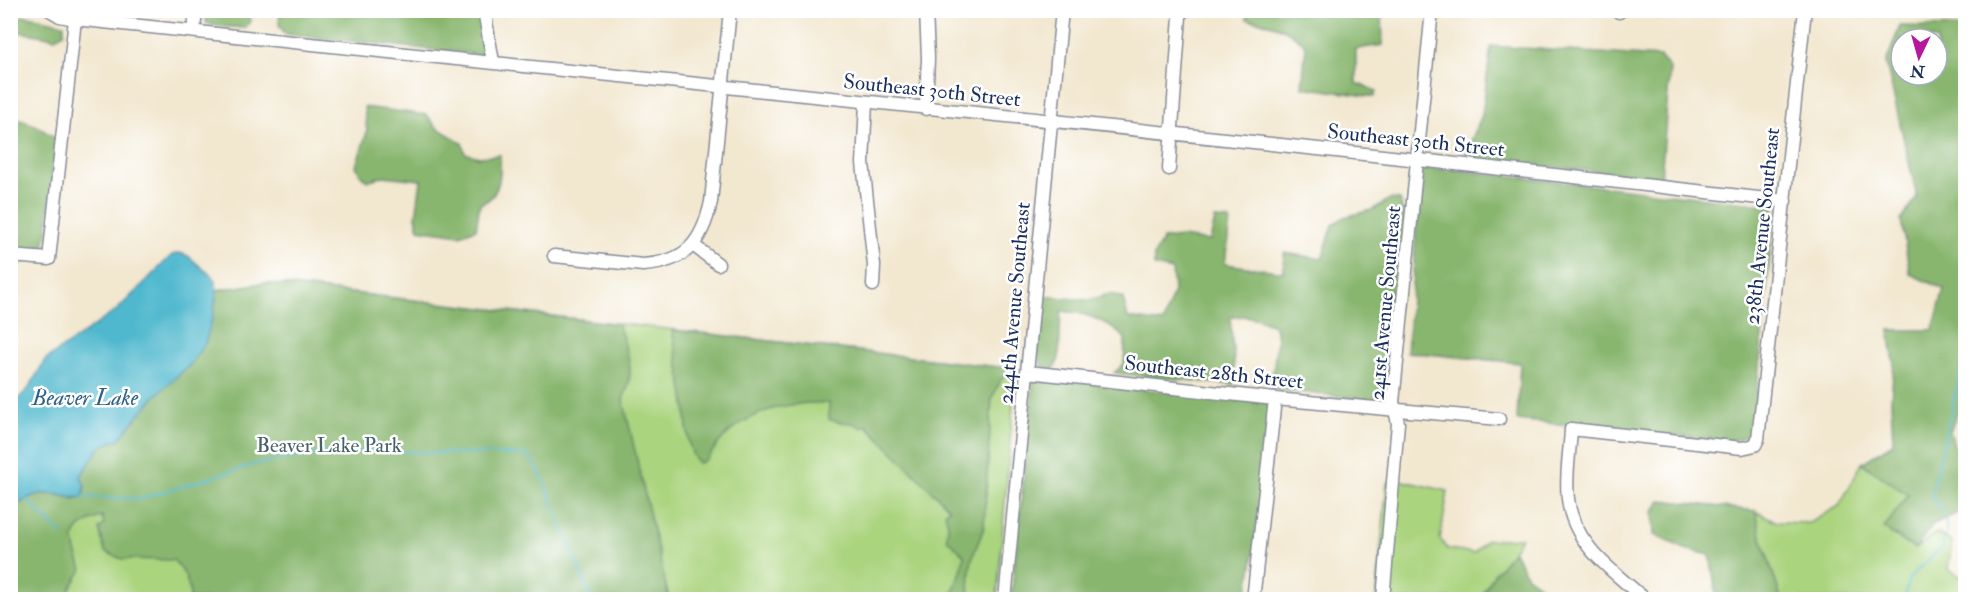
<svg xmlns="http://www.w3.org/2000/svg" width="1976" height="610" viewBox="0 0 1976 610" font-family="'IM FELL Double Pica',serif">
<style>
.green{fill:#abd47f;stroke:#63826e;stroke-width:1.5}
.forest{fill:#88b66e;stroke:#527266;stroke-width:1.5;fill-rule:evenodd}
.water{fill:#50b8ce;stroke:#367496;stroke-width:1.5}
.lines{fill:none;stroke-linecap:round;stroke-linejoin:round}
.stream{stroke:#50b8ce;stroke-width:2}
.minor-casing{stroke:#868b96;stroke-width:15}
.minor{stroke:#fff;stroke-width:12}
.labels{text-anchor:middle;stroke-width:5;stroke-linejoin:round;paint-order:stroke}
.street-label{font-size:21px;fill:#1b2f5e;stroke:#fff}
.park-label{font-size:21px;fill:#466168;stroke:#fff}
.water-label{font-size:22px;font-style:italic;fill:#2e5f85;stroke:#fff}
</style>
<rect width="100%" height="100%" fill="#fff"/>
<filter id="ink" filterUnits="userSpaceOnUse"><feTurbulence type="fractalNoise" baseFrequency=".0167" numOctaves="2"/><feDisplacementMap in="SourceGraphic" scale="12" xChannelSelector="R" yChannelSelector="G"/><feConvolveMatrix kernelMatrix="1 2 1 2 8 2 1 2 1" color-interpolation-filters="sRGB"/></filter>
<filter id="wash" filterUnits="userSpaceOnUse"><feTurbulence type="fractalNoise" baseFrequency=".008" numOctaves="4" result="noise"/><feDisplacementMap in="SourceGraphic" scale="24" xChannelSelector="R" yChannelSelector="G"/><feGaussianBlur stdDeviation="1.35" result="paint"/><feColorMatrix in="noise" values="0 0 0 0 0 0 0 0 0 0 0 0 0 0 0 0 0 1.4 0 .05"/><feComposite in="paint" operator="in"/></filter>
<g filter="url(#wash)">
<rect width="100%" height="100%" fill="#f2e7cf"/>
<g class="green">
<polygon points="265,283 1016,369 997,599 11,600 11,510 119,439 156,395 213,316 217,290"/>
<polygon points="1862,463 1908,495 1884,529 1915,549 1936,533 1952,542 1948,569 1965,579 1965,599 1781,599 1760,533 1756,511 1777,522 1810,523 1839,506"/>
<path d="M1399 480 1448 491 1440 539 1448 549 1474 553 1487 540 1521 538C1509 560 1490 576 1480 599L1376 600 1387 483Z"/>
</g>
<g class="forest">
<path d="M1333 10 1382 12 1383 45 1356 49V83L1376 91 1374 97 1302 87 1306 46C1287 27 1273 24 1247 19L1248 11Z"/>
<polygon points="206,11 251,11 250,21 245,28 217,26 206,23"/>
<polygon points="280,11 478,11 485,39 482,55 285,34 279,25"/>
<polygon points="11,16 29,16 64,24 64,33 55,38 20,32 11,35"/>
<path d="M1900 26 1966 27V385L1962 401 1950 431 1965 480V510L1933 524 1915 549 1884 528 1908 495 1862 463 1893 443 1891 399 1894 363 1889 330H1933L1944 289 1910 274 1901 220 1917 197 1886 63ZM1901 39H1937V75H1901Z"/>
<polygon points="1491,46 1660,57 1670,68 1661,178 1464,158 1482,115"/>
<path d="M364 107 427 115 436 127 462 143 465 153 479 157 500 155C501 174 501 197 480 204L476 229 460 235 419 229 416 217 421 180 383 176 367 181 360 174 356 166 367 132Z"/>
<polygon points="10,109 14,118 35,125 55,138 47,235 42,252 11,249"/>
<polygon points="1421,169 1456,170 1775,206 1755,410 1748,436 1731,441 1517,420 1520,363 1407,352"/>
<path d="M1390 199 1400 200 1405 221 1390 376 1382 401 1271 389 1277 340 1275 326C1261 319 1245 313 1230 318L1234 359V385L1114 373 1124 364 1125 338C1104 320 1088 313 1061 311L1059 358 1054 369 1042 366 1038 355 1043 296 1088 300 1110 294 1123 298 1128 318 1163 323 1174 291 1172 270 1154 266V255L1163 239 1181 237 1210 241 1215 219 1230 220 1225 264 1284 272V253L1322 259 1333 225 1344 217 1372 210Z"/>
<path d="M265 283 618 324C627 352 637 371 623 399L669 599H190C190 584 185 571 173 560L122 559 105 552 99 529 104 524 102 516C65 530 72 537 82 570L69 590 75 599 11 600V510C35 490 45 491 75 499L85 487 81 476 101 446 119 439 156 395 190 365 205 343 213 316 217 290Z"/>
<path d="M672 330 1016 369 1013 373 1002 378 992 398 984 526C981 539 973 551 971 564 969 576 969 588 970 599H950L961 572 964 555 947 539 948 524 945 513 949 508 866 425 862 428C851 419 841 425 829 419V403C790 401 753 409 724 437 715 445 709 462 698 463 685 448 688 423 685 404 682 379 676 355 672 330Z"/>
<polygon points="1040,378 1267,403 1270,407 1253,560 1246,599 1011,600 1033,384 1034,380"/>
<polygon points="1661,500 1756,511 1760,533 1781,599 1717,599 1710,555 1685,549 1654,535 1653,512"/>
<polygon points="1514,551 1527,576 1559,599 1480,599 1495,573"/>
</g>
<path class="water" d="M180 253 188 256 214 278 217 290 213 316 205 343 190 365 156 395 119 439 101 446 81 476 85 487 83 497C72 500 65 495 54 494 36 491 24 499 11 510V406L29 388 45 360 117 310 172 255Z"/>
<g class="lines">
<g class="stream">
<polyline points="83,497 140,499 256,464 341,450 528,455 541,474 592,600"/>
<polyline points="25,498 63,535"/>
<polyline points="1905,600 1909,578 1942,547 1947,530 1944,515 1931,496 1966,350"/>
</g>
</g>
</g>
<g filter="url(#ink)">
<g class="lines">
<g class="minor-casing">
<g id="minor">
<path d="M50 10 60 16 75 19C645 80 1216 135 1785 201"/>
<polyline points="484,10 493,62"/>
<polyline points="1619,12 1619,10"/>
<polyline points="194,31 196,10"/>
<polyline points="866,103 863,163 874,265 873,285"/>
<polyline points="926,109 928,58 926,10"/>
<polyline points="1169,169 1180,16 1183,10"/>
<polyline points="693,245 718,264"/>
<polyline points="10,256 49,259 75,19"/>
<path d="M554 256 643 265C686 262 702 243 711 202L730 10"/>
<polyline points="1028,372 1275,399 1499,419"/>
<polyline points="1005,600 1062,10"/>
<polyline points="1253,600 1275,399"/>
<polyline points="1383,600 1398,423 1393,402 1432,10"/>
<path d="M1646 600C1614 572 1573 545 1568 499 1565 476 1570 452 1571 429L1742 448 1755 445 1758 439 1805 10"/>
</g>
</g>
<use href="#minor" class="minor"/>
</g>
</g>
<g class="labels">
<g class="street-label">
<text transform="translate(932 90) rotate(6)" y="7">Southeast 30th Street</text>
<text transform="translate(1416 140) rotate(6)" y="7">Southeast 30th Street</text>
<text transform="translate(1762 226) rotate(-84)" y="7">238th Avenue Southeast</text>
<text transform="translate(1014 303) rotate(-85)" y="7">244th Avenue Southeast</text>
<text transform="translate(1385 303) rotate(-85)" y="7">241st Avenue Southeast</text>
<text transform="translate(1214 372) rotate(6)" y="7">Southeast 28th Street</text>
</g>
<g class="park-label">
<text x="329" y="452">Beaver Lake Park</text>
</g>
<g class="water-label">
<text x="85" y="405">Beaver Lake</text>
</g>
</g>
<rect width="1976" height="610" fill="none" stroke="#fff" stroke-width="36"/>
<g transform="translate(1919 57) rotate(185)"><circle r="28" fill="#ffffff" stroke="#a4acbf" stroke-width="1.5"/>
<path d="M0-4.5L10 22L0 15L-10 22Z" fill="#b5179e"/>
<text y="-9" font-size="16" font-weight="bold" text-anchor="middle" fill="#1b2f5e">N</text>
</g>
</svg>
